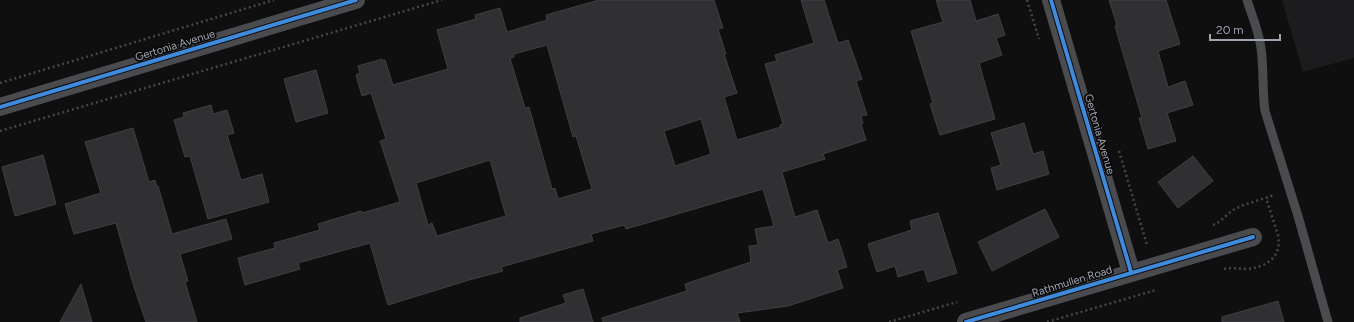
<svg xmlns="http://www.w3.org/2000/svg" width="1354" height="322" viewBox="0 0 1354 322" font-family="Figtree,sans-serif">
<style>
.built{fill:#1c1c1e}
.building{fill:#303032;stroke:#3e4044;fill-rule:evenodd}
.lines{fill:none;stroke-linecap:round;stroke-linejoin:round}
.path{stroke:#45474a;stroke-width:2.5;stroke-dasharray:2 3;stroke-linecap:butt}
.service{stroke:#4a4b4f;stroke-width:9}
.minor{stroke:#4a4b4f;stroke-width:18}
.cycleway-casing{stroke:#0a0a0b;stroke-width:6}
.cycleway{stroke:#408adc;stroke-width:4}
.labels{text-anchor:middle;stroke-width:3.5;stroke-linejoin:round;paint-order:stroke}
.street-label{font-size:11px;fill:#a0a6b1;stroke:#0a0a0b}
</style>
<rect width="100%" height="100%" fill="#0f0f10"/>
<polygon class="built" points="1282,0 1354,0 1354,58 1303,72"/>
<g class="building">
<path d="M599 0H714L723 28 718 29 726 54H724L737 93 724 97 737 140 781 127 780 125 783 124 765 64 777 61 775 55 814 43 801 0H824L838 43 848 40 862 79 856 81 867 115 861 116 863 123 861 124 866 140 823 154 825 159 782 172 795 217 817 210 828 243 838 239 847 267 837 270 843 288 788 306 737 313 740 322H603L602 318 687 291 685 284 751 262 749 246 758 245 755 229 774 226 763 189 626 229 624 225 591 234 593 241 501 267 503 271 469 280 388 305 370 243 298 263 300 269 245 285 238 258 275 248 274 243 320 230 318 224 361 211 362 213 400 202 380 141 386 139 371 93 362 96 356 75 360 73 358 66 382 59 383 61 385 60 393 85 448 69 437 30 476 19 475 15 500 8 507 32 547 20 546 15ZM547 45 573 137 576 136 592 189 558 199 555 188 552 189 529 107 525 108 510 58 514 57V54ZM701 119 711 154 675 166 664 131ZM490 160 506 216 437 236 432 223 428 225 416 183Z"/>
<polygon points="936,0 970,0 976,21 998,14 1005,35 996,38 1002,55 979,63 995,119 940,135 930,104 933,103 911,31 943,22"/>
<polygon points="1109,0 1166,0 1180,44 1158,51 1168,87 1185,81 1193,105 1167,113 1176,141 1148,149 1139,118 1142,118 1115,26 1117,25"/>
<polygon points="316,70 328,113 296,122 284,79"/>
<polygon points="211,105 213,114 227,110 234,133 227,135 241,180 262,174 269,202 208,219 190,156 185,157 174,120 184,117 183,113"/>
<polygon points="1024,123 1033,154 1043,151 1049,174 997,190 991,168 1001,165 991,133"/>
<polygon points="133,128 149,182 155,180 157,187 158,186 172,234 226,219 232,239 180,254 188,281 185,282 197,322 146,322 134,287 116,223 74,234 65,204 101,193 85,142"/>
<polygon points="43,155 56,204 15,216 2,167"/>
<polygon points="1193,156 1213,181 1178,208 1158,182"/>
<polygon points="1045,209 1059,237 992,271 978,242"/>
<polygon points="938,213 957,273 928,282 924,269 898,277 895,266 877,272 868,244 912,230 910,221"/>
<polygon points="81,284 92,322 60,322"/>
<polygon points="583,289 593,322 520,322 520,318 566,303 563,295"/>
<polygon points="1278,301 1284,322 1222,322 1222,317"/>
</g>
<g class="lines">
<g class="path">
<polyline points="1027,0 1039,39"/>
<polyline points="0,83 274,0"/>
<polyline points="0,131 442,0"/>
<polyline points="1119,151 1147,245"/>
<path d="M1213 225C1221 222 1226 215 1233 210 1246 203 1261 200 1274 195"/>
<path d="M1224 269C1232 267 1239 269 1247 269 1267 267 1282 257 1278 235L1266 198"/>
<polyline points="889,322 957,302"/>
<polyline points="1047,322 1156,290"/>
</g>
<path class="service" d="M1247 0C1252 16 1259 32 1261 48 1264 69 1262 90 1265 111L1298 216 1328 322"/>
<g class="minor">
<polyline points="1051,0 1131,272"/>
<polyline points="0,107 356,0"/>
<polyline points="966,322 1253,237"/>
</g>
<g class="cycleway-casing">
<g id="cycleway">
<polyline points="1051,0 1131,272"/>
<polyline points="0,107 356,0"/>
<polyline points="966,322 1253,237"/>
</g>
</g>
<use href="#cycleway" class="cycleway"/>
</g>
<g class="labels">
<g class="street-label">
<text transform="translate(175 45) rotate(-17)" y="4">Gertonia Avenue</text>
<text transform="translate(1100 134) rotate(74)" y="4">Gertonia Avenue</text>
<text transform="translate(1072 281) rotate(-17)" y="4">Rathmullen Road</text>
</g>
</g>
<path d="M1210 34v6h70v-6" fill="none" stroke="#a0a6b1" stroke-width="2"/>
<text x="1216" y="34" font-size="12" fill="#a0a6b1" stroke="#0a0a0b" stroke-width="3" paint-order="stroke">20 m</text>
</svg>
